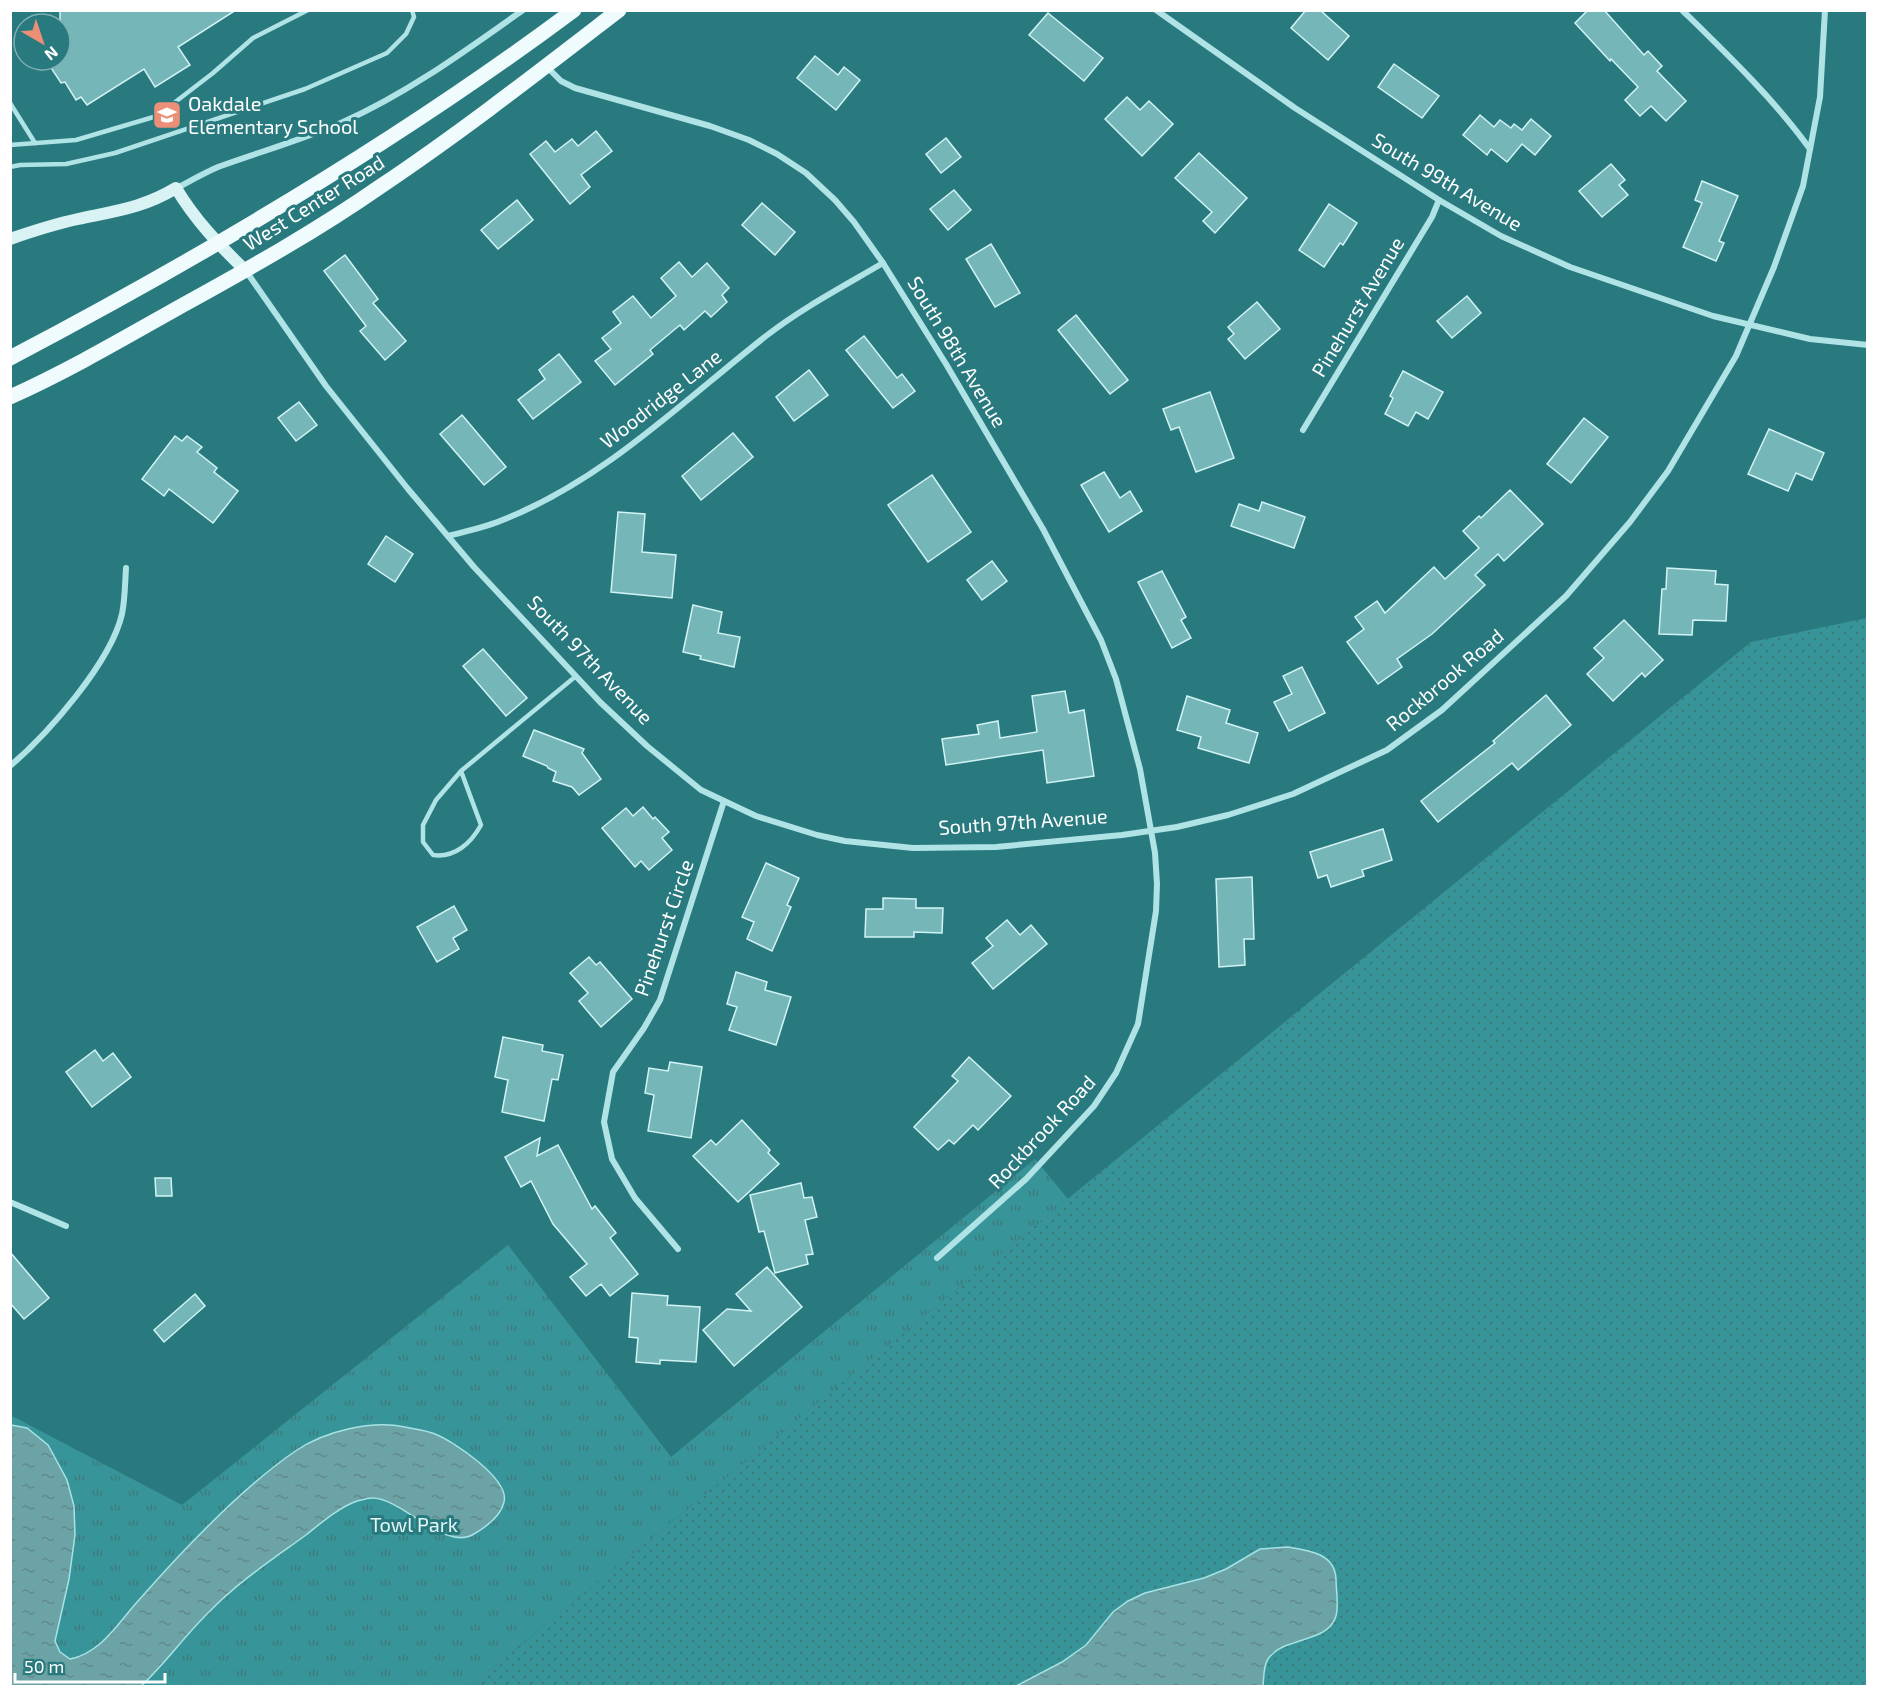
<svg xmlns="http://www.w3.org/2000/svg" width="1878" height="1697" viewBox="0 0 1878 1697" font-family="'Exo 2',sans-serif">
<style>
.grass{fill:url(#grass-dots)}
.park{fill:url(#park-tufts)}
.water{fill:url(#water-ripples);stroke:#a5e3e5;stroke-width:1.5}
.building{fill:#75b6b9;stroke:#d2f3f4;stroke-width:1.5}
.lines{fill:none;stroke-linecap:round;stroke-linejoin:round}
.lane{stroke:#b0e3e5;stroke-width:4.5}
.street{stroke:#b0e3e5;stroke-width:6}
.secondary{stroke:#d9f3f5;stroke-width:12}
.primary{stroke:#f0fbfd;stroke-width:15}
.labels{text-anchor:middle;stroke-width:6;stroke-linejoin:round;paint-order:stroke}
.poi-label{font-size:20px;fill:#fff;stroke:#297a7f;text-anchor:start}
.street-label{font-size:20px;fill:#fff;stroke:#297a7f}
.park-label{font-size:20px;fill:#e2f7f8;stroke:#297a7f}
</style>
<defs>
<pattern id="grass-dots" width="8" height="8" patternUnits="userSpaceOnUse" patternTransform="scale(1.5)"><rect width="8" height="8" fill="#379498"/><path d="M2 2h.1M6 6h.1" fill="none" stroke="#3e7b7d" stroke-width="1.8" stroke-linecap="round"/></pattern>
<pattern id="park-tufts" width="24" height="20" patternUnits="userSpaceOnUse" patternTransform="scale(1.5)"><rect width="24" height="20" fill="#379498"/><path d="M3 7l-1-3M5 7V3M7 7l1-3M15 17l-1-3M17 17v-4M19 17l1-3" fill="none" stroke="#3e7b7d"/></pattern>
<pattern id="water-ripples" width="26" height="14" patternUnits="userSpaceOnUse" patternTransform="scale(1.5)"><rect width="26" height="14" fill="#6ca3a6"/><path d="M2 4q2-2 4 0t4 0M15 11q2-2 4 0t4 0" fill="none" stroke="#62898b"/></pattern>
</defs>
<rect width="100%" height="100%" fill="#297a7f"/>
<polygon class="grass" points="1867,618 1867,1686 470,1686 1751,642"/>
<polygon class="park" points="1035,1159 1068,1199 470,1686 11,1686 10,1415 182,1505 508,1245 671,1457"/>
<g class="water">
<path d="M11 1425 27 1428 48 1445 67 1480 74 1506 75 1535 69 1579 55 1641 60 1652 70 1659C101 1653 118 1623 138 1601 182 1551 242 1487 297 1450 326 1431 371 1420 405 1427 414 1429 426 1430 435 1434 453 1441 510 1479 504 1502 501 1516 486 1527 474 1534 444 1552 403 1498 372 1498 368 1498 361 1500 357 1501 338 1508 321 1523 306 1535 273 1559 238 1582 210 1611 185 1635 166 1663 141 1686H11Z"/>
<path d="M1288 1547C1307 1550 1335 1553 1336 1579 1336 1590 1339 1605 1336 1616 1328 1644 1283 1636 1268 1659 1263 1667 1264 1678 1263 1686H1016L1062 1662 1086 1645 1113 1612 1128 1601 1145 1593 1204 1578 1226 1569 1260 1549Z"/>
</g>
<g class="building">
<polygon points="60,10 236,10 178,47 190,65 155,87 144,69 87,105 81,97 76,100 65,82 61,83 46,60 60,60"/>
<polygon points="1306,10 1320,10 1349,36 1328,60 1291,28"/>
<polygon points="1588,10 1604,10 1644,55 1648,51 1662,66 1657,71 1686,101 1666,121 1651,106 1640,116 1625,100 1638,87 1611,59 1610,61 1575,23"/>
<polygon points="1048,13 1103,58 1084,81 1029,35"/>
<polygon points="815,56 838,75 844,67 860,80 836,110 797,78"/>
<polygon points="1394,64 1439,96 1422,118 1378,87"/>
<polygon points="1127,97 1140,110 1149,101 1173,124 1142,156 1105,119"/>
<polygon points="1480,115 1494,127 1500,120 1511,128 1514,124 1522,130 1531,119 1551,136 1535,155 1522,144 1507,162 1491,149 1487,155 1463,135"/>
<polygon points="596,131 612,151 581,175 590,187 570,204 530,154 546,141 555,152 572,139 578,146"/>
<polygon points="946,138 961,157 941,173 926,154"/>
<polygon points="1199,153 1247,198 1215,233 1203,221 1212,212 1175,178"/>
<polygon points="1611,164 1625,180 1619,185 1628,195 1602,217 1579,191"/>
<polygon points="1702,181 1738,196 1719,241 1724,243 1716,261 1683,247 1702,203 1695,200"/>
<polygon points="954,190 971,210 948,230 930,209"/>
<polygon points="517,200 533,220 498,249 481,230"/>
<polygon points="762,203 795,232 775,255 742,225"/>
<polygon points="1329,204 1357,223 1343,245 1340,243 1324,267 1299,250"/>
<polygon points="991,244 1020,293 995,307 966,259"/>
<polygon points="345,255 378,299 373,303 406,341 385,360 360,331 366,326 324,271"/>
<polygon points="679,262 692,277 707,263 729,288 722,295 727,302 711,317 705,311 684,330 680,325 650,350 653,354 615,385 595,361 611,349 602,338 621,323 613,312 633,296 651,318 676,296 661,278"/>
<polygon points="1467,296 1481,313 1452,338 1437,321"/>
<polygon points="1257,302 1280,329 1245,359 1228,339 1234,334 1228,327"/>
<polygon points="1076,315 1128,380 1110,394 1058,330"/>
<polygon points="864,336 897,378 902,374 915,391 893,408 846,350"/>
<polygon points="559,354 581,382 533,419 518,400 545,379 539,370"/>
<polygon points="809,370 828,395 794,421 776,397"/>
<polygon points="1403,371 1443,392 1428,419 1416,412 1408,426 1385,414 1393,398 1390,396"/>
<polygon points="1210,392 1234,458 1196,472 1179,427 1171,430 1163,409"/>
<polygon points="299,402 317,425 296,441 278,418"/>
<polygon points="462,415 506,467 484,485 440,434"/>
<polygon points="1584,418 1608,437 1571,483 1547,464"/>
<polygon points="1769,429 1824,453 1812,480 1796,473 1788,491 1748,474"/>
<polygon points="733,433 753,457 701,500 682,476"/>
<polygon points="175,436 182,441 187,436 202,447 197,452 217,468 214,472 238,491 213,523 169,489 164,496 142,479"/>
<polygon points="1104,472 1120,498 1130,491 1142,511 1109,532 1081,485"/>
<polygon points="932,475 971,532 928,562 888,505"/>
<polygon points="1510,490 1543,524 1504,561 1498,554 1475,575 1485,585 1432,634 1397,659 1402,667 1378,684 1347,642 1364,629 1355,617 1377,601 1385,613 1434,567 1445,579 1479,548 1463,531 1479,516 1481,518"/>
<polygon points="1262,502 1305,517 1294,548 1231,526 1239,504 1259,511"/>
<polygon points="618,512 645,514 642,552 676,555 672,598 611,592"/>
<polygon points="386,536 413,554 395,582 368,564"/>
<polygon points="992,561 1007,581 982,600 967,580"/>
<polygon points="1667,568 1716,571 1715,584 1728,585 1726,621 1693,620 1692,635 1659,634 1662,589 1666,589"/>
<polygon points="1162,571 1186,617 1181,620 1191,638 1172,648 1138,582"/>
<polygon points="693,605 722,612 718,633 740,637 734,667 700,659 701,656 683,652"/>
<polygon points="1624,620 1663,660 1645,677 1642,673 1613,701 1587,674 1604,658 1594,648"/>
<polygon points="483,649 527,698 506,716 463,666"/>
<polygon points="1302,667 1325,713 1289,731 1274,702 1292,694 1283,676"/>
<polygon points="1065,691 1069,713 1084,710 1094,776 1047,783 1043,750 946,765 942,739 979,734 977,725 998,721 1000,738 1037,732 1032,696"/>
<polygon points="1546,695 1571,725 1518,770 1512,763 1438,822 1421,801 1495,743 1493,741"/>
<polygon points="1187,696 1230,710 1226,723 1258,733 1249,763 1198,748 1201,737 1177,730"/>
<polygon points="534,730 584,749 582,753 601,779 579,795 572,787 553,781 556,772 548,768 547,766 523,756"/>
<polygon points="643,807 653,819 655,817 669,832 662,838 672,850 649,870 641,861 635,867 602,828 626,808 633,816"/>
<polygon points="1383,829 1392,860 1362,870 1364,876 1331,887 1327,875 1318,878 1310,852"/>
<polygon points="766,863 799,878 787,905 791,907 772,951 747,939 754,922 742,917"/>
<polygon points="1252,877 1254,939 1244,939 1245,965 1219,967 1216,879"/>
<polygon points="883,898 916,899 916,908 943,908 942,933 914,932 914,937 865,937 866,909 883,909"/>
<polygon points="454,906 467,930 453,938 459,949 437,962 417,927"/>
<polygon points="1007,920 1020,935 1031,925 1047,944 993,989 972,963 993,946 986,938"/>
<polygon points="589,957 596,965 600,962 632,999 601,1027 579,1001 588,993 570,973"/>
<polygon points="736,972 767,982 765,990 791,997 776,1045 729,1030 737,1007 727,1004"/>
<polygon points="503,1037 543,1045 542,1051 563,1055 558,1080 552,1079 544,1121 502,1112 508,1080 495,1077"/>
<polygon points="95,1050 103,1061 113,1053 131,1077 92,1107 66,1072"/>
<polygon points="969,1057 1011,1096 978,1130 973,1125 954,1144 949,1140 938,1150 914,1127 958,1081 952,1076"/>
<polygon points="670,1062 702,1067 691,1138 648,1131 654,1095 645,1093 649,1068 668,1071"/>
<polygon points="742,1120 770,1150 768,1153 779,1164 738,1202 693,1156 711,1140 716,1145"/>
<polygon points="540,1138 537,1156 558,1145 592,1209 595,1206 616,1233 610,1238 638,1274 610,1296 601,1284 586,1296 570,1277 587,1264 553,1224 531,1181 521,1187 505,1157"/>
<polygon points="155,1178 171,1178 172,1196 156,1196"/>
<polygon points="801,1183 804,1198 812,1197 817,1217 805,1220 813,1254 806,1255 808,1264 775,1273 764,1231 759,1232 750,1195"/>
<polygon points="10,1252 49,1298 24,1319 10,1303"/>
<polygon points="767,1267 802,1307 734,1366 703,1330 727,1309 751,1311 736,1294"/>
<polygon points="632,1293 668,1296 667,1305 700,1307 696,1362 660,1360 660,1364 636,1362 638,1338 629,1337"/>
<polygon points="195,1294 205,1306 164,1342 154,1330"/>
</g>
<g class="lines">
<g class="lane">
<polyline points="10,103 35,143"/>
<polyline points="10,145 76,140 157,116 213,73 253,38 308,10"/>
<polyline points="10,167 20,165 66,164 115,153 305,89 387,53 406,34 414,17 412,10"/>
<path d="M461 771 481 825C471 843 455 858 433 855L423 842V825L436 800 461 771 576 676"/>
</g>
<g class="street">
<polyline points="1156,10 1295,108 1439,200 1501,236 1570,267 1713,316 1810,339 1868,345"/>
<path d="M1682 10C1727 54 1773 98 1810 149"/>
<polyline points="546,66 561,81 575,88 710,126 749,140 777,154 806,173 835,200 854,222 883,263 946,364 1043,529 1101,640 1116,679 1140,769 1155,853 1157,884 1156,911 1138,1024 1116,1073 1094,1106 1026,1179 937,1258"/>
<path d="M177 188C190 181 204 173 218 167 259 152 302 140 343 122 408 93 465 51 523 10"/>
<polyline points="246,271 326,386 408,489 474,567 600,702 647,746 701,790 756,816 817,835 845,841 913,848 996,847 1122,835 1177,827 1228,815 1293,794 1387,750 1442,710 1566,596 1630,522 1668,471 1736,356 1774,267 1803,186 1820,97 1825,10"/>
<polyline points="1303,430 1432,217 1439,200"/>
<path d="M448 536C467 531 487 527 505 519 605 479 683 401 766 336 802 308 844 286 883 263"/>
<path d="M10 766C48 734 111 662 122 614 125 600 125 583 126 568"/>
<polyline points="10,1202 66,1226"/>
<polyline points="678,1249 635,1198 612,1159 604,1122 613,1072 644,1028 660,1000 724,801"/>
</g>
<path class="secondary" d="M10 239C33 231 55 224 78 219 115 211 143 208 176 188 195 220 219 245 246 271"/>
<g class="primary">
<path d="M10 358C206 255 397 142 574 10"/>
<path d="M10 397C70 370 126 337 183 305 250 268 318 230 381 186 463 131 541 70 619 10"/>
</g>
</g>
<defs>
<g id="school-square" transform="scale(1.5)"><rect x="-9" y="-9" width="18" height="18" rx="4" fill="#ec8f77" stroke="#297a7f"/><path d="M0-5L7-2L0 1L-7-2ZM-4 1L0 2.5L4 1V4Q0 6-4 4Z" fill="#fff"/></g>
</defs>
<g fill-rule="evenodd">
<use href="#school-square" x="167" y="115"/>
</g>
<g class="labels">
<g class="poi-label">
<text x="188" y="111">Oakdale<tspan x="188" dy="23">Elementary School</tspan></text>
</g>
<g class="street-label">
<text transform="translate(1447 182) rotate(31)" y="7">South 99th Avenue</text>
<text transform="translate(314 203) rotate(-32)" y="7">West Center Road</text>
<text transform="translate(1358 307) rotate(-59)" y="7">Pinehurst Avenue</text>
<text transform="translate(957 352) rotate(59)" y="7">South 98th Avenue</text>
<text transform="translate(661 399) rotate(-38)" y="7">Woodridge Lane</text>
<text transform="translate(590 660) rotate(46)" y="7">South 97th Avenue</text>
<text transform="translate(1445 680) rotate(-40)" y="7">Rockbrook Road</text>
<text transform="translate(1023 822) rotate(-4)" y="7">South 97th Avenue</text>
<text transform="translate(664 928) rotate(-71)" y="7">Pinehurst Circle</text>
<text transform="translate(1042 1132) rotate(-47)" y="7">Rockbrook Road</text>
</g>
<g class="park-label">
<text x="414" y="1532">Towl Park</text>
</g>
</g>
<rect width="1878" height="1697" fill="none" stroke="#ffffff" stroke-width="24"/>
<g transform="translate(42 42) rotate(141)"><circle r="28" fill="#297a7f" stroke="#7fafb2" stroke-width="1.5"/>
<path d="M0-4.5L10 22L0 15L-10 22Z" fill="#ec8f77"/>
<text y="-9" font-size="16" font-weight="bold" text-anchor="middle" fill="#ffffff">N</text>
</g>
<path d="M15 1673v9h150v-9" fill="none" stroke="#ffffff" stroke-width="3"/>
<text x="24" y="1673" font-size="18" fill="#ffffff" stroke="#297a7f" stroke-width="4.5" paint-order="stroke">50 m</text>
</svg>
